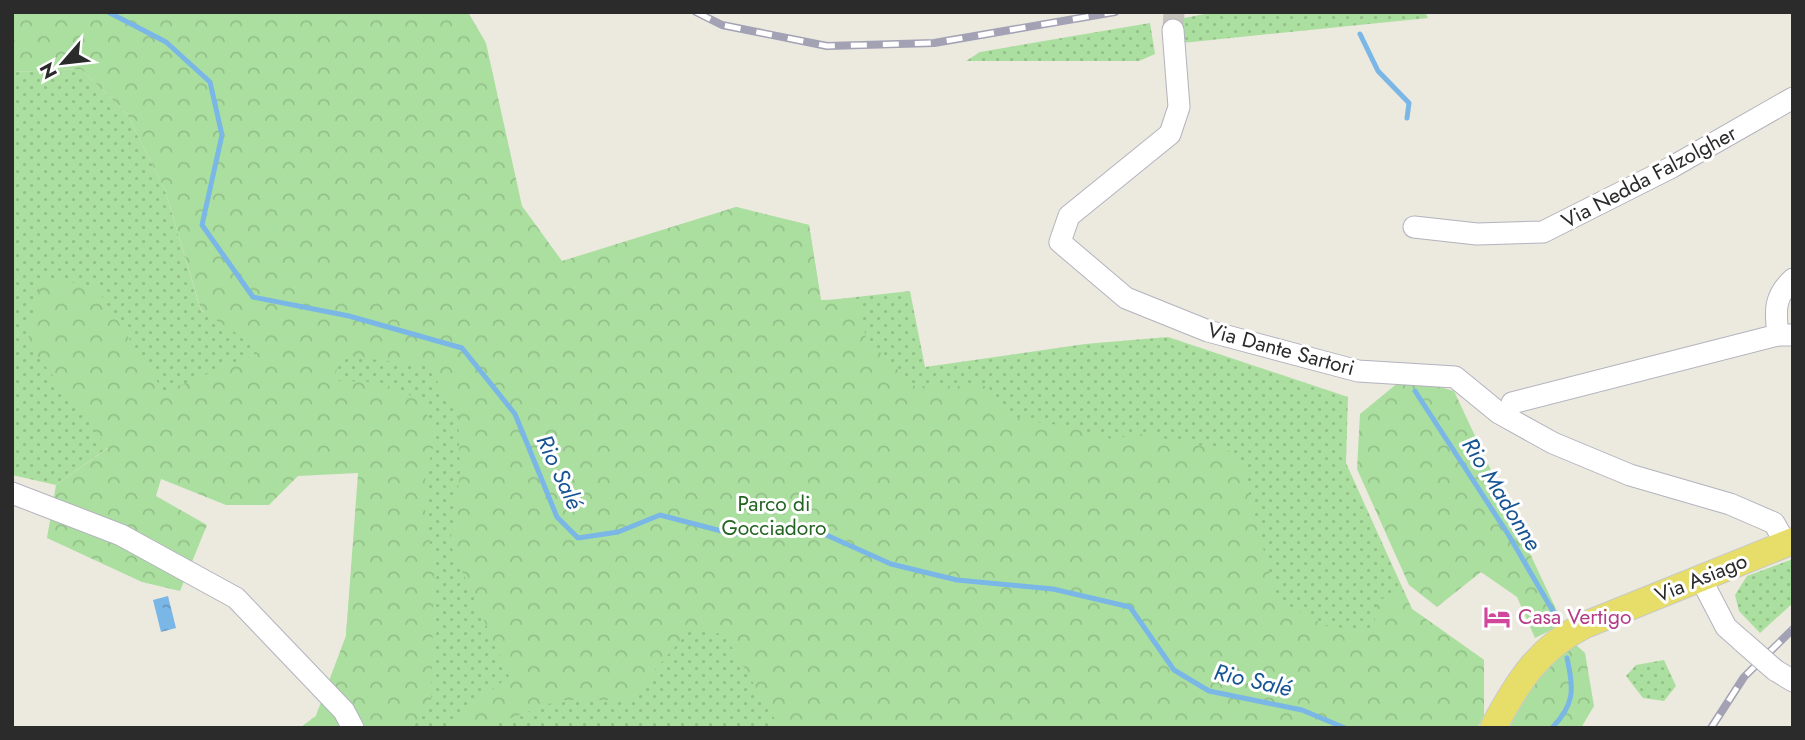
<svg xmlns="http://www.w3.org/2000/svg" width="1805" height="740" viewBox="0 0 1805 740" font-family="Jost,sans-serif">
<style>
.green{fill:url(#green-dots)}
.forest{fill:url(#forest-crowns)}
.water{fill:url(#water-ripples)}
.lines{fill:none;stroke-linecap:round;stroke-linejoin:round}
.stream{stroke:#7ab7e6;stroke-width:5}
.minor-tunnel{stroke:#c5c3bb;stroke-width:21;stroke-dasharray:21 10;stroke-linecap:butt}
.minor-casing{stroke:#b2b3be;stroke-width:23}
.major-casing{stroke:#c8c8c8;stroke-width:28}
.minor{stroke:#fff;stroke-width:21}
.major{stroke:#e7de69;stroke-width:26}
.rail-casing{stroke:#a2a2b4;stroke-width:8}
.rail{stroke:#fff;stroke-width:5;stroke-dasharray:16;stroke-linecap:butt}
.minor-bridge-casing{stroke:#b2b3be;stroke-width:23;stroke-linecap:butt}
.minor-bridge{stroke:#fff;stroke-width:21}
.labels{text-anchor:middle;stroke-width:6;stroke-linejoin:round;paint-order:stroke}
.street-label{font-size:21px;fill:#2b2b2b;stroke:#fff}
.park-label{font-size:21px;fill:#236420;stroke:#fff}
.hotel-label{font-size:21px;fill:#b23c85;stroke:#fff;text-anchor:start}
.water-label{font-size:23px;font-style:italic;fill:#175494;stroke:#fff}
</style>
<defs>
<pattern id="green-dots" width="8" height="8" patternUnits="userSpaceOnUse" patternTransform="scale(1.75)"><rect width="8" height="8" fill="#abdf9f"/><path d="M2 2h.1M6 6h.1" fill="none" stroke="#93c089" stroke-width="1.8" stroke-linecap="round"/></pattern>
<pattern id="forest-crowns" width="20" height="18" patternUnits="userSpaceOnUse" patternTransform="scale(1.75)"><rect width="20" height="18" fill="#abdf9f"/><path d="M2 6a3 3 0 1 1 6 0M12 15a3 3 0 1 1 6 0" fill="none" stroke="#93c089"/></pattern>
<pattern id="water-ripples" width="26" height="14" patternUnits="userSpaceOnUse" patternTransform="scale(1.75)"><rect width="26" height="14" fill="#7ab7e6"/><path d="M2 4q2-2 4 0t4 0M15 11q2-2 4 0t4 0" fill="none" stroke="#6495bb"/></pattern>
</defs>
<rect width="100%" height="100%" fill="#ece9df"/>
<g class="green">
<polygon points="1215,12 1425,12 1428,18 1182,43 1179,19"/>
<polygon points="1150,23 1155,54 1139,61 966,61 980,52"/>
<polygon points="81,69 127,114 165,190 201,311 339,354 736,207 809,225 821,301 910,291 925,367 1085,344 1168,337 1348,397 1346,463 1412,609 1484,660 1484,715 1477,728 300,728 316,716 346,636 359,473 120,439 56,485 12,475 12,72"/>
<polygon points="1793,559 1793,603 1760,633 1739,611 1735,595 1747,576"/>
<polygon points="1664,660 1676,686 1664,701 1643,698 1626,676 1636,665"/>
</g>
<g class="forest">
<polygon points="12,12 468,12 486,43 522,206 562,261 736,207 809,225 821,300 857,299 866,338 914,386 988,386 1000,410 1025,421 1060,425 1112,439 1140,434 1230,451 1243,468 1276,599 1326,626 1373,631 1378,600 1404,592 1412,609 1484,660 1484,715 1477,728 780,728 724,634 690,630 628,700 559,700 485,728 445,728 509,676 450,544 460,475 458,410 426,366 340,355 334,381 379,382 423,401 435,439 425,480 425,509 434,571 431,707 412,728 300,728 316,716 346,636 358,473 298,476 269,505 226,505 161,479 156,496 207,525 180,591 142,582 47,538 56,485 108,448 30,346 28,332 42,278 95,286 164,392 263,351 201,310 165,190 127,114 81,69 12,72"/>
<polygon points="1405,377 1454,391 1563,624 1535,638 1517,597 1481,572 1437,607 1409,585 1357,469 1360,414"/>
<path d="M1575 644 1585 653 1594 706 1581 728H1509C1528 691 1542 670 1575 644Z"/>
</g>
<polygon class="water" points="168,596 176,628 161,632 153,600"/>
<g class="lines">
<g class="stream">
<polyline points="108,12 166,42 210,82 222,135 202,225 253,297 349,316 462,348 515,414 557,517 578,538 618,532 660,515 733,534 813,529 891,564 957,580 1053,589 1130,607 1174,670 1209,691 1302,710 1345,728"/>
<polyline points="1360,34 1378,71 1409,103 1407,118"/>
<polyline points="1415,391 1508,534 1557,618"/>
<path d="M1552 728C1575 704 1574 689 1567 658"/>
</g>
<polyline class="minor-tunnel" points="1173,30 1174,12"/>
<g class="minor-casing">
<g id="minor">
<polyline points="1173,30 1179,107 1170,134 1069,216 1060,242 1126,298 1208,331 1358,371 1455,377 1499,413 1553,443 1630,475 1730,504 1774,523 1786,544"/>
<polyline points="1414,227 1477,234 1543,232 1672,167 1793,98"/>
<path d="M1778 335C1775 311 1774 296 1793 279"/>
<polyline points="1512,403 1778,335 1793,335"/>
<polyline points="12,493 121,535 236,598 344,711 353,728"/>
<polyline points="1701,579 1726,627 1743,642"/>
<polyline points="1775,670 1793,681"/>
</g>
</g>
<g class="major-casing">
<path id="major" d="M1493 728C1517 683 1538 648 1585 625L1793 541"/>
</g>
<use href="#minor" class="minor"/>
<use href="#major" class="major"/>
<g class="rail-casing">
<g id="rail">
<polyline points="696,12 722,25 827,46 934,43 1115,12"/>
<polyline points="1711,728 1744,677 1793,629"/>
</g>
</g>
<use href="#rail" class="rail"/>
<g class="minor-bridge-casing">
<polyline id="minor-bridge" points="1743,642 1775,670"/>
</g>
<use href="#minor-bridge" class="minor-bridge"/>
</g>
<defs>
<g id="hotel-bare" transform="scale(2.1)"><path d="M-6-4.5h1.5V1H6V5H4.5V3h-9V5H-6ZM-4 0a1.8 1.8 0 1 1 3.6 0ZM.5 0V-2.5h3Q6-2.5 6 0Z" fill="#d1479c" stroke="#fff" stroke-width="2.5" paint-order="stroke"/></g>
</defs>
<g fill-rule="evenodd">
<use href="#hotel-bare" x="1497" y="617"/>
</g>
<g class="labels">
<g class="street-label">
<text transform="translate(1649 177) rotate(-28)" y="7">Via Nedda Falzolgher</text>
<text transform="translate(1281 349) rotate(15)" y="7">Via Dante Sartori</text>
<text transform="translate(1701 578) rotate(-22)" y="7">Via Asiago</text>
</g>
<g class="park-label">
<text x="774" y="511">Parco di<tspan x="774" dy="24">Gocciadoro</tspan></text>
</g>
<g class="hotel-label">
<text x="1518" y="624">Casa Vertigo</text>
</g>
<g class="water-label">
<text transform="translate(560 472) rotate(65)" y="8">Rio Salé</text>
<text transform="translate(1502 494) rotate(58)" y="8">Rio Madonne</text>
<text transform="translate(1253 680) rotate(13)" y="8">Rio Salé</text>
</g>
</g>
<rect width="1805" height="740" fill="none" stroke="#2b2b2b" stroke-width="28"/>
<g transform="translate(63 63) rotate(242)" stroke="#ffffff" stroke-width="5" paint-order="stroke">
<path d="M0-5L12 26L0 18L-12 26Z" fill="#2b2b2b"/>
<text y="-10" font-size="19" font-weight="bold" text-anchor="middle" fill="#2b2b2b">N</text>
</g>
</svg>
